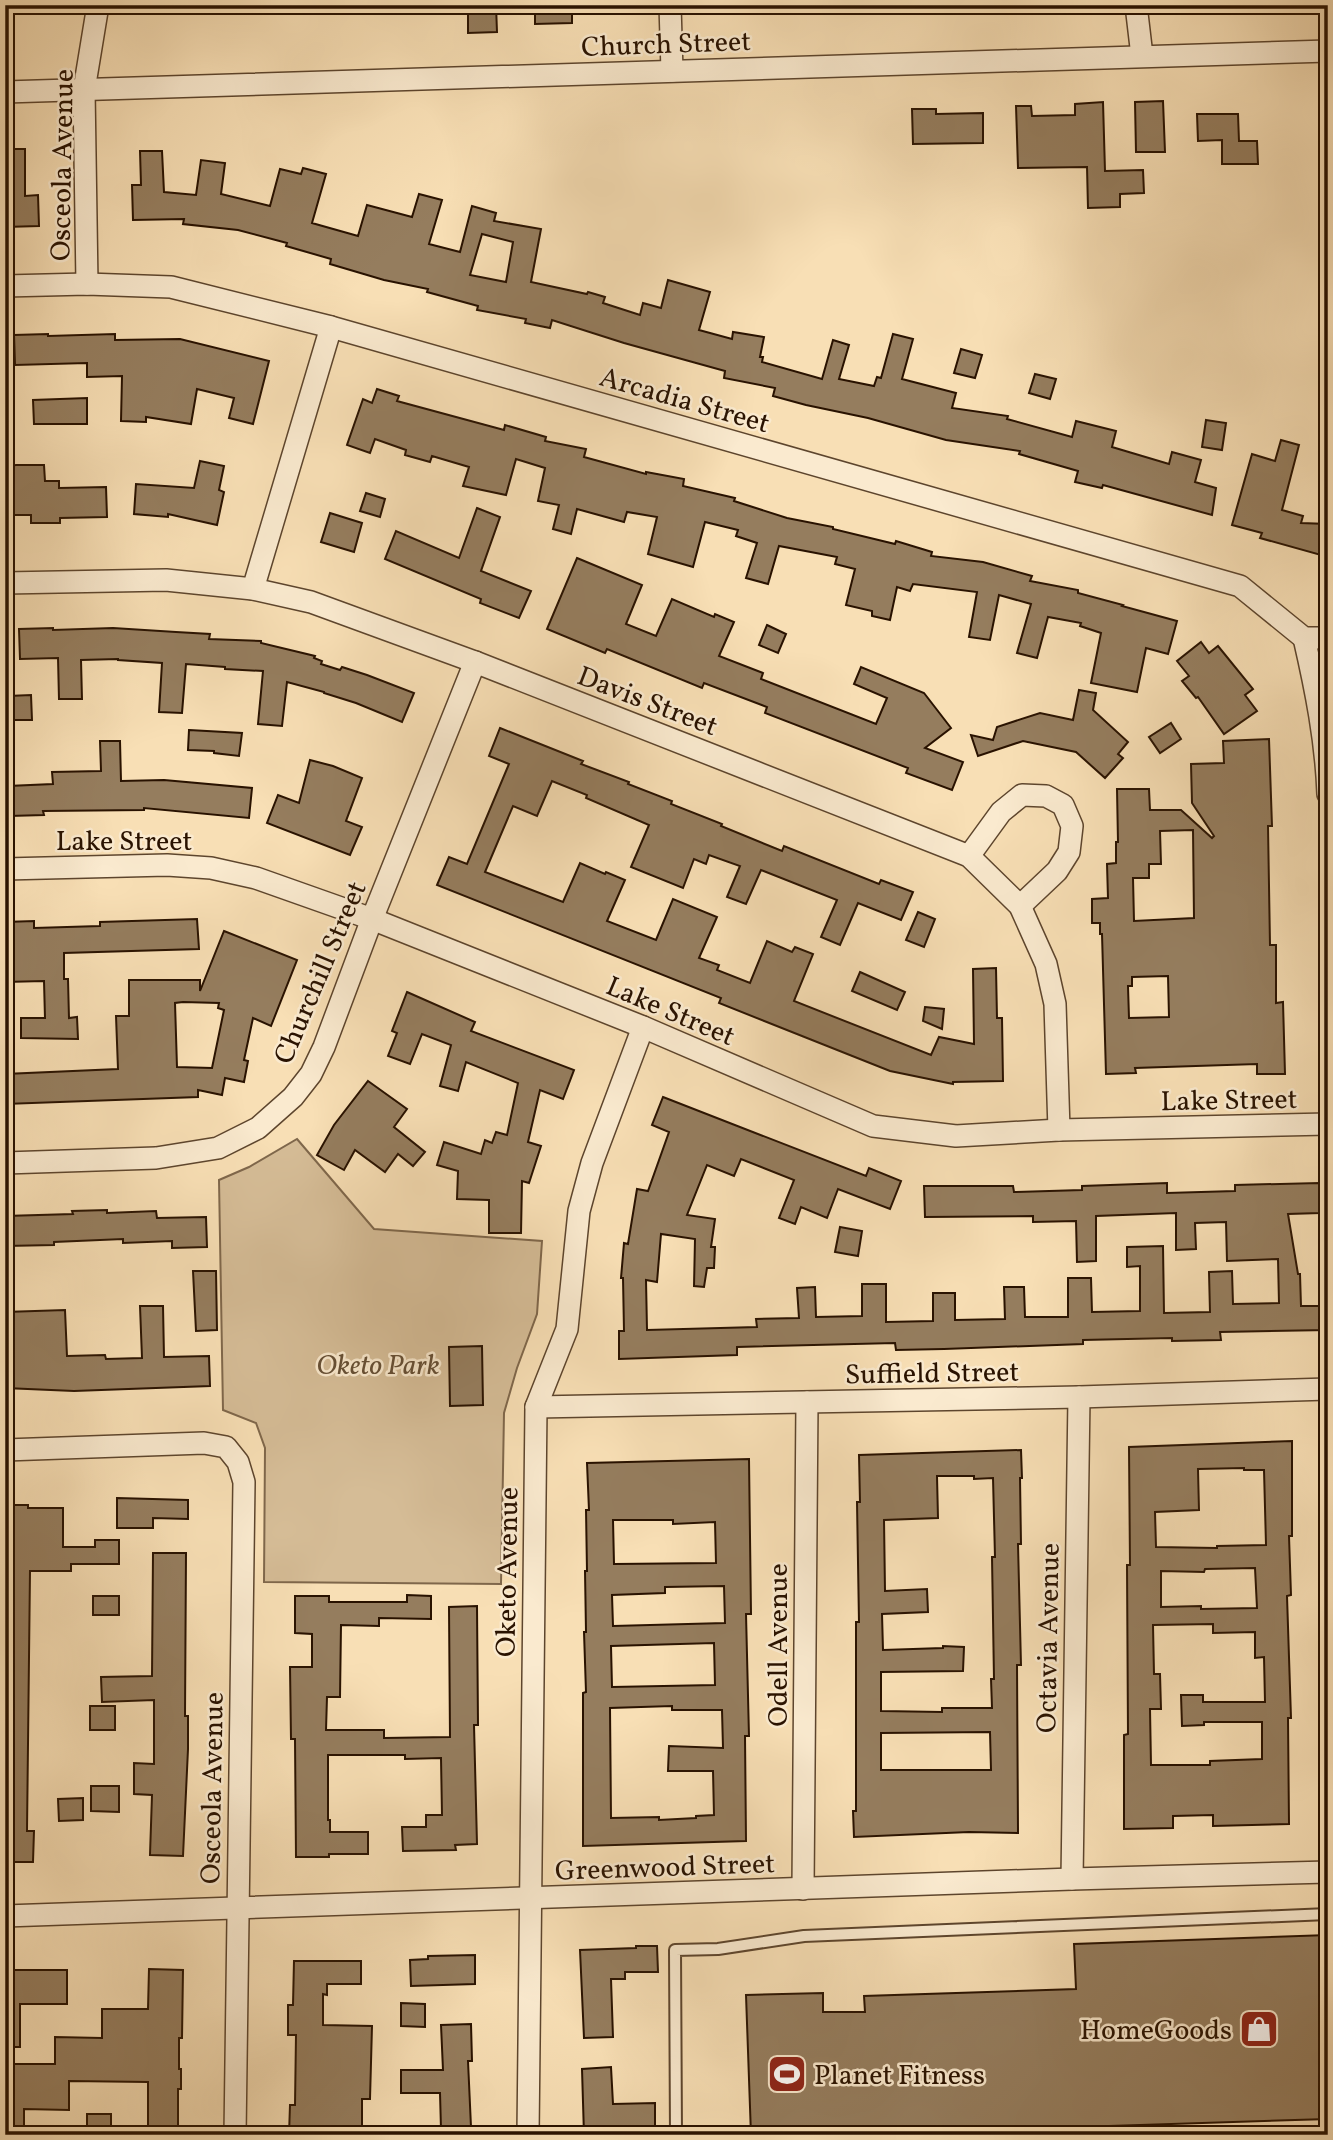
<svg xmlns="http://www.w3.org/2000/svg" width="1333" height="2140" viewBox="0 0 1333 2140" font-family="Vollkorn,serif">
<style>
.green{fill:#d5bc96;stroke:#7f674b;stroke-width:2}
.building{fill:#957d5e;stroke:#291200;stroke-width:2;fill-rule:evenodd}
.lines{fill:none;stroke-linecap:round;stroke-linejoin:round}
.lane-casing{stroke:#5d452d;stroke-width:14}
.street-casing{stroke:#5d452d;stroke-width:24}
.lane{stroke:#faeacf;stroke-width:10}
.street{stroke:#faeacf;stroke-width:21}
.labels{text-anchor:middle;stroke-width:5;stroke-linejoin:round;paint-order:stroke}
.street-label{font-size:28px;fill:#291200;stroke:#faeacf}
.park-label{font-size:28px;font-style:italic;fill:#654e34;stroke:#faeacf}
.poi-label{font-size:28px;fill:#291200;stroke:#faeacf;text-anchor:end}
</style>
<rect width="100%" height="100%" fill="#f8dfb5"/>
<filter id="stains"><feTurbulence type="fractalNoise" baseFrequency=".00286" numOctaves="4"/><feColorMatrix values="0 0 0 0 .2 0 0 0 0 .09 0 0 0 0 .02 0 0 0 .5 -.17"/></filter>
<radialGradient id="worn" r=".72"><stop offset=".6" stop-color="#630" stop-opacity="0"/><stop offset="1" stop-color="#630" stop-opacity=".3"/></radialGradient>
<polygon class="green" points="297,1139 374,1229 542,1241 537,1314 517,1368 504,1413 501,1584 264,1582 265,1448 256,1423 223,1410 219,1180 249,1167"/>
<g class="building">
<polygon points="468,5 496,5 497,32 468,33"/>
<polygon points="535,5 572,5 572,23 535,24"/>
<polygon points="1163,101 1165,152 1136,152 1135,102"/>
<polygon points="1103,102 1105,171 1143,170 1144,193 1120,194 1120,207 1088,208 1087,167 1018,168 1016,106 1031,106 1032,116 1075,115 1075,104"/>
<polygon points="912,109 936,109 936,114 983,113 983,143 913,144"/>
<polygon points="1197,114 1238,114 1239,141 1257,141 1258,164 1222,164 1222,140 1198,141"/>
<polygon points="5,149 25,149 25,196 38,195 39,226 5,227"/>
<path d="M140 151H162L164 192 196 195 201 160 225 163 221 194 270 206 280 169 301 174 303 168 326 174 312 223 358 236 367 205 412 217 419 194 442 200 429 244 460 252 472 206 496 213 494 221 541 229 531 282 587 294 588 292 605 297 603 303 640 315 643 303 661 308 668 280 710 292 699 330 732 339 733 332 764 337 760 357H763L762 362 822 379 833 340 849 345 839 379 874 386 877 377 881 378 893 334 913 339 902 379 956 393 952 408 1008 416 1007 419 1072 437 1076 421 1116 431 1112 447 1169 464 1172 452 1201 460 1195 482 1216 488 1212 515 1103 485 1102 488 1075 482 1078 471 1019 454 1020 451 946 440 868 418 806 405 773 396 775 388 724 378 725 371 624 343 552 320 550 328 525 323 526 319 477 310 478 306 427 292 428 289 384 280 330 264 331 259 286 246 287 243 238 230 183 224 184 219 133 220 132 185H141ZM482 234 513 242 506 282 470 275Z"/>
<polygon points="48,334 48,336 115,334 115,340 180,339 269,361 253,424 229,418 234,398 197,389 191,424 146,417 146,422 121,421 122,376 87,377 87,363 15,365 14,335"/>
<polygon points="961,349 982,355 975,378 954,373"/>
<polygon points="1035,374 1056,379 1050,399 1029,393"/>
<polygon points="377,389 399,396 397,401 504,430 505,425 546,437 545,441 586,449 584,457 646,474 646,472 684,479 683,486 735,498 734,501 787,518 833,527 833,529 895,544 896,541 932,552 931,556 983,562 1032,576 1030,581 1078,590 1078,593 1123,605 1122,606 1177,621 1168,654 1146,648 1137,692 1091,683 1101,633 1080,626 1081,623 1048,617 1037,658 1017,653 1031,604 999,595 990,640 969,637 977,592 913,584 910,591 897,587 890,620 872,616 872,611 846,605 855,569 835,564 837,557 779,546 768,584 746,578 757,543 736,536 738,530 705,522 693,567 648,554 657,517 627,512 624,522 577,509 571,534 553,529 559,505 538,501 545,468 516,459 506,495 463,486 469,467 432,456 430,462 405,455 406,450 375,439 370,453 347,445 363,399 372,403"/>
<polygon points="87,398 87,424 34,424 33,400"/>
<polygon points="1206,420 1226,423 1222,450 1202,447"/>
<polygon points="1281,440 1299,445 1282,510 1303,516 1301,523 1328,524 1328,557 1260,538 1262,533 1232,525 1252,454 1275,461"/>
<polygon points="200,461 224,466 219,490 224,492 217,525 168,514 168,517 134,514 136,484 194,488"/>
<polygon points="16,465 44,465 45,481 59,481 59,488 106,487 107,517 60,518 60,523 31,523 31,515 5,515 5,467"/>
<polygon points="366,493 385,499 380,517 360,511"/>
<polygon points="477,508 500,517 481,571 531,591 519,618 480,603 481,599 385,559 396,531 459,558"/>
<polygon points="330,513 362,523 354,552 321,542"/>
<polygon points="577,558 642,585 626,624 656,636 672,599 714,617 715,614 734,622 719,656 763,673 761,679 876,724 887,698 854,684 861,667 924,693 951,728 925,748 963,762 952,790 906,773 908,768 765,713 767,707 704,683 702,688 607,649 605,653 547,629"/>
<polygon points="767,625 786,634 778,653 759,645"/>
<polygon points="53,628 53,630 113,628 176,632 210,634 209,639 261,641 261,643 315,656 314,658 322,661 321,664 340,670 342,667 367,675 414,693 402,722 356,703 324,693 324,692 287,682 282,726 258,724 263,671 225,669 225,667 186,664 182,713 159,712 162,663 118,660 118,659 81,660 82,699 59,699 58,658 20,659 19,629"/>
<polygon points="1201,642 1209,653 1218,646 1253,689 1245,695 1257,711 1224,734 1198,697 1196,698 1182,681 1189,676 1177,661"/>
<polygon points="1079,690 1096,693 1093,710 1128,742 1118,754 1123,758 1105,778 1076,752 1023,741 978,756 971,735 993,740 997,727 1040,713 1073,720"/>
<polygon points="31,695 32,720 9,720 8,696"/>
<polygon points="1171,723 1181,739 1160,753 1149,737"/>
<polygon points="500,728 583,761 581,764 629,782 628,784 672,801 671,804 722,824 721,826 782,851 784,846 879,884 881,880 913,892 901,920 858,903 840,945 821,937 837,900 761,870 746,904 727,897 740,866 709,855 706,864 694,859 683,888 631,867 649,825 586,798 587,795 552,781 537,816 513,806 485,872 563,902 580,863 605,874 606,872 625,880 607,921 656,940 673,899 717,917 699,958 719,965 717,970 750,983 767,941 792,952 795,947 813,954 794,1001 931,1055 939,1037 974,1044 973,969 996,968 997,1018 1002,1018 1003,1081 953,1082 953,1084 890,1071 719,1003 721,998 437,885 449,857 467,864 509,764 489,756"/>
<polygon points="189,730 242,733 239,756 214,753 214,751 188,750"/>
<path d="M1269 739 1272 826H1268L1270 945H1276V1003L1283 1002 1285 1074H1257V1064L1135 1068 1136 1073 1106 1074 1102 934H1100V923H1092V899L1108 898 1107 864 1116 863V842H1118L1117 789H1149L1150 810H1181L1212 838 1214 836 1192 803 1191 764 1224 763 1223 741ZM1193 830 1194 918 1134 921 1133 878H1149V864H1161L1160 831ZM1168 976 1169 1017 1129 1018 1128 986H1132V977Z"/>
<polygon points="100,741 120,741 121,781 164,780 252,788 249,818 144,808 144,810 43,811 44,815 9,816 8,786 53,784 52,772 101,771"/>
<polygon points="310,760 333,766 362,778 346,821 362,827 350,855 267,823 278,795 299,803"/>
<polygon points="918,912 935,919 924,947 906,940"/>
<polygon points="197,919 199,949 64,953 64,979 68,979 69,1018 77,1017 78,1039 21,1038 21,1018 45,1018 44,981 5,982 5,922 34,921 34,928 100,926 100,922"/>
<path d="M224 931 297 960 271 1026 253 1018 244 1060 248 1061 244 1082 225 1078 222 1095 198 1090V1097L5 1104V1074L118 1069 116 1016H129V980H200V991ZM183 1002 219 1003 218 1008 224 1010 212 1068 177 1067 175 1003Z"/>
<polygon points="860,972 905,992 897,1010 852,991"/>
<polygon points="407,992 475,1022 471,1031 574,1070 563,1099 540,1090 528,1142 541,1146 529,1183 522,1181 521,1233 489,1233 489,1200 457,1199 458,1171 437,1165 444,1142 481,1154 485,1140 492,1143 496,1132 507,1135 518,1083 466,1062 458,1091 440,1086 451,1045 422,1034 410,1064 388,1056 397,1033 392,1031"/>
<polygon points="925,1007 944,1009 942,1029 923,1021"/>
<polygon points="368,1081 407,1109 394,1127 425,1152 413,1166 398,1154 385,1172 355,1150 344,1170 317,1155 334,1125"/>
<polygon points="663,1097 866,1176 869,1168 901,1181 890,1209 838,1189 827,1218 801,1207 795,1224 779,1218 794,1180 741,1159 734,1176 707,1165 687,1215 715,1219 711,1247 715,1247 714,1268 707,1268 704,1287 694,1286 695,1239 661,1234 657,1282 646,1280 647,1330 757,1327 756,1319 799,1318 797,1288 815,1287 816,1317 862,1316 862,1284 886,1284 886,1322 933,1321 933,1293 955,1293 955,1320 1005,1319 1004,1287 1024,1287 1025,1317 1068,1317 1068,1278 1091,1278 1092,1312 1140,1311 1140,1266 1127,1267 1127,1247 1163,1246 1164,1313 1210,1312 1209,1272 1232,1271 1233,1304 1279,1303 1278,1259 1227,1261 1226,1222 1195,1223 1196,1249 1176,1250 1176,1213 1096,1216 1096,1261 1077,1262 1076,1221 1033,1222 1033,1216 925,1217 924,1186 1013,1186 1014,1192 1082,1190 1082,1186 1167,1183 1167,1193 1235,1191 1235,1185 1319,1183 1320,1213 1288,1214 1298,1274 1300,1274 1301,1306 1328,1306 1328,1330 1220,1332 1221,1340 1172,1341 1172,1338 1083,1340 1083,1344 944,1349 896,1350 895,1343 737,1347 737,1355 619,1359 619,1331 624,1331 623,1278 621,1278 624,1243 628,1244 637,1189 648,1191 669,1132 652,1125"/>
<polygon points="107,1210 107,1213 156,1211 157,1218 206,1217 207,1247 172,1248 172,1241 123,1243 123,1239 54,1242 54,1245 5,1246 5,1216 73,1214 72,1211"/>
<polygon points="840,1227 862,1231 858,1256 835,1252"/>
<polygon points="193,1271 216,1271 217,1330 196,1331"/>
<polygon points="140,1306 163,1306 164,1357 209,1356 210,1386 74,1391 5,1388 5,1312 65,1310 67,1356 105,1355 106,1359 142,1358"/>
<polygon points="482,1346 483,1405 450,1406 449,1347"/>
<path d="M1292 1441V1536H1289L1291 1595 1287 1596 1291 1718H1288L1289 1824 1213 1826V1815L1173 1816V1828L1124 1829V1735L1128 1734 1127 1565H1130L1129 1447ZM1244 1468V1470H1264L1266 1545 1217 1546V1548L1156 1547 1155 1512 1199 1510 1198 1469ZM1255 1568 1257 1608 1201 1609V1606L1161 1607V1571L1204 1572 1205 1569ZM1213 1624V1633L1255 1632V1658L1264 1657 1265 1702H1203V1695H1181L1182 1726 1204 1725V1722H1262V1759L1210 1761V1765H1151L1150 1709H1161L1160 1674H1154L1153 1625Z"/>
<path d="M1021 1450 1022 1478H1020L1021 1544H1018L1021 1665H1017L1018 1833 969 1832 854 1837 853 1811H856V1622H859L857 1502H860L859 1455ZM937 1476H974V1479L993 1478 995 1557H992L994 1679H991L992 1708H942V1712L881 1711V1672L963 1671 964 1647 943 1646V1648L883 1650 882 1614 928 1612 927 1589 885 1591 884 1520 938 1518ZM990 1732 991 1770H881V1733Z"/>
<path d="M749 1459 751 1614H746L749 1736H745L746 1841 583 1846V1693L586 1692 584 1632H586L585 1571H587L586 1510H589L587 1463ZM613 1520H673V1524L715 1522 716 1563 614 1564ZM724 1586 725 1623 613 1626 612 1595 665 1593V1587ZM714 1643 715 1685 612 1687 611 1646ZM672 1706V1710H722L723 1748 669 1746 668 1771H713L714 1815 696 1816V1818L659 1820V1817L611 1818 610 1708Z"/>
<polygon points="117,1498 188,1500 188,1519 153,1518 153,1528 117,1528"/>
<polygon points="5,1505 28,1505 28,1508 63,1508 63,1547 95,1547 95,1540 119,1540 119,1564 71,1564 71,1571 30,1571 27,1831 34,1831 33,1862 5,1862"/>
<polygon points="153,1553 186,1553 185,1716 188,1716 188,1749 183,1856 150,1855 152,1795 134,1794 134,1763 154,1764 154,1700 102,1702 101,1677 152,1676"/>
<polygon points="407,1595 431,1596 431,1619 379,1618 379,1626 341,1625 340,1697 327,1697 326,1730 384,1730 384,1738 450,1737 449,1607 477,1606 478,1725 474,1725 477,1844 455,1845 456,1850 403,1851 402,1827 426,1827 426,1815 442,1815 441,1758 405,1759 405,1755 328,1755 328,1820 330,1820 330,1832 368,1832 368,1854 329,1854 329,1857 296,1857 295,1739 291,1739 290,1667 312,1667 312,1634 295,1633 295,1596 329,1596 329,1602 407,1602"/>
<rect x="93" y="1596" width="26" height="19"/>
<rect x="90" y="1706" width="25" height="24"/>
<polygon points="91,1786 119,1786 119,1812 91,1811"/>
<polygon points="83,1798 83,1820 59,1821 58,1799"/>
<polygon points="1328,1935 1328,2119 828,2135 751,2135 746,1995 823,1993 823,2012 865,2012 864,1996 1076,1989 1074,1944"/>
<polygon points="636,1946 657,1946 658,1972 625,1972 625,1979 611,1979 613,2037 584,2038 580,1950 636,1948"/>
<polygon points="475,1955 475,1984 411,1986 410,1960 428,1959 428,1956"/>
<polygon points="294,1961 361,1961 361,1984 327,1984 327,1995 323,1994 323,2025 372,2026 370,2099 362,2099 362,2135 289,2135 290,2105 295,2105 296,2035 288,2035 288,2005 293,2005"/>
<polygon points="149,1969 183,1970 182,2038 179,2038 179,2069 181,2069 181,2089 178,2089 178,2135 148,2135 148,2082 69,2081 69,2110 24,2109 24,2135 5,2135 5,2064 55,2064 55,2037 102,2038 102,2009 148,2009"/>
<polygon points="5,1970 67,1970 67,2004 20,2004 20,2047 5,2047"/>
<polygon points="401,2003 425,2004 425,2027 401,2026"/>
<polygon points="471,2024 472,2061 468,2061 471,2127 441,2129 440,2093 401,2093 401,2070 443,2070 441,2025"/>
<polygon points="611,2067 613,2104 655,2103 655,2126 609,2128 609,2135 584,2135 582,2069"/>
<rect x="87" y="2114" width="24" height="21"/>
</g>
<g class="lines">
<g class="lane-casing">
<polyline id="lane" points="676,2135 675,1950 718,1949 804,1936 1328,1914"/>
</g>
<g class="street-casing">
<g id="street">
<polyline points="670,5 672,71"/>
<polyline points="1136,5 1142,56"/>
<polyline points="5,92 1328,51"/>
<polyline points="87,284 84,90 98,5"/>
<polyline points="5,286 87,284 171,287 331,327 1240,586 1304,638 1328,638"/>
<polyline points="5,583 166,580 253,589 311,602 475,662 969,856 1020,906 1046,964 1055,1004 1059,1130"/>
<polyline points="253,589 331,327"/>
<path d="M1304 638C1316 690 1326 741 1328 794"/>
<polyline points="969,856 1001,812 1022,795 1046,796 1063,805 1072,826 1069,852 1057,871 1020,906"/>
<polyline points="5,869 167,865 211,868 256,878 372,919 643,1027 873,1126 956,1136 1059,1130 1328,1124"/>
<polyline points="5,1163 156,1158 218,1148 258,1128 293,1097 311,1074 324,1047 372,919 475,662"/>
<polyline points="536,1407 1079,1397 1328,1389"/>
<polyline points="5,1450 204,1443 226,1447 238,1462 244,1482 235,2135"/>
<polyline points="1072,1879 1079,1397"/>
<polyline points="803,1889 807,1402"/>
<polyline points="5,1916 1072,1879 1328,1872"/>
<polyline points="528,2135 536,1407 567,1329 579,1211 592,1163 643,1027"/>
</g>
</g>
<use href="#lane" class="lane"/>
<use href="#street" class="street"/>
</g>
<defs>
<g id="shop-square" transform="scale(2.0125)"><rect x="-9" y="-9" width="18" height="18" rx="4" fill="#8f2418" stroke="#faeacf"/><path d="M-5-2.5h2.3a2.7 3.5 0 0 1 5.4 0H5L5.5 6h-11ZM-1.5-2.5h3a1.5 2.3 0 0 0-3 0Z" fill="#fff"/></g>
<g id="stadium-square" transform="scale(2.0125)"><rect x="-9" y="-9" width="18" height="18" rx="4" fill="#8f2418" stroke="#faeacf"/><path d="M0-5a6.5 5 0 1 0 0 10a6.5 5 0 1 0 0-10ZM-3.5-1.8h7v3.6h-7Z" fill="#fff"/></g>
</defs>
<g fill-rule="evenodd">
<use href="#shop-square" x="1259" y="2029"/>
<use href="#stadium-square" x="787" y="2074"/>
</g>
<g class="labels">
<g class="street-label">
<text transform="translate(666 43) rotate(-2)" y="10">Church Street</text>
<text transform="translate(61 165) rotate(-89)" y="10">Osceola Avenue</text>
<text transform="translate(685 399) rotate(16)" y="10">Arcadia Street</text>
<text transform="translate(648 700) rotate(21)" y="10">Davis Street</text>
<text x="124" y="850">Lake Street</text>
<text transform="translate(319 972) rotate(-67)" y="10">Churchill Street</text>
<text transform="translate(671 1010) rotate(23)" y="10">Lake Street</text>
<text transform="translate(1229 1099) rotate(-1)" y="10">Lake Street</text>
<text transform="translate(932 1372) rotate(-1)" y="10">Suffield Street</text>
<text transform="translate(506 1572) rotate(-89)" y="10">Oketo Avenue</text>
<text transform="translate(1047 1638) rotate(-89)" y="10">Octavia Avenue</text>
<text transform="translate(777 1645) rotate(-90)" y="10">Odell Avenue</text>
<text transform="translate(211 1788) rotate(-89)" y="10">Osceola Avenue</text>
<text transform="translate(665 1866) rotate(-2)" y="10">Greenwood Street</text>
</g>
<g class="park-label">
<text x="378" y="1374">Oketo Park</text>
</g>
<g class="poi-label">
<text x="1232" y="2039">HomeGoods</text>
<text x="814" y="2084" text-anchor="start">Planet Fitness</text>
</g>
</g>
<rect width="1333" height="2140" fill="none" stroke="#f8dfb5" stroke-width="28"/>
<rect x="7" y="7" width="1319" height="2126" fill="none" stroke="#291200" stroke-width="3.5"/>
<rect x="14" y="14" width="1305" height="2112" fill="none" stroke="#291200" stroke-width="2"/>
<rect width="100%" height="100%" filter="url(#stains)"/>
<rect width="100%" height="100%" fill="url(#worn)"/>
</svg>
